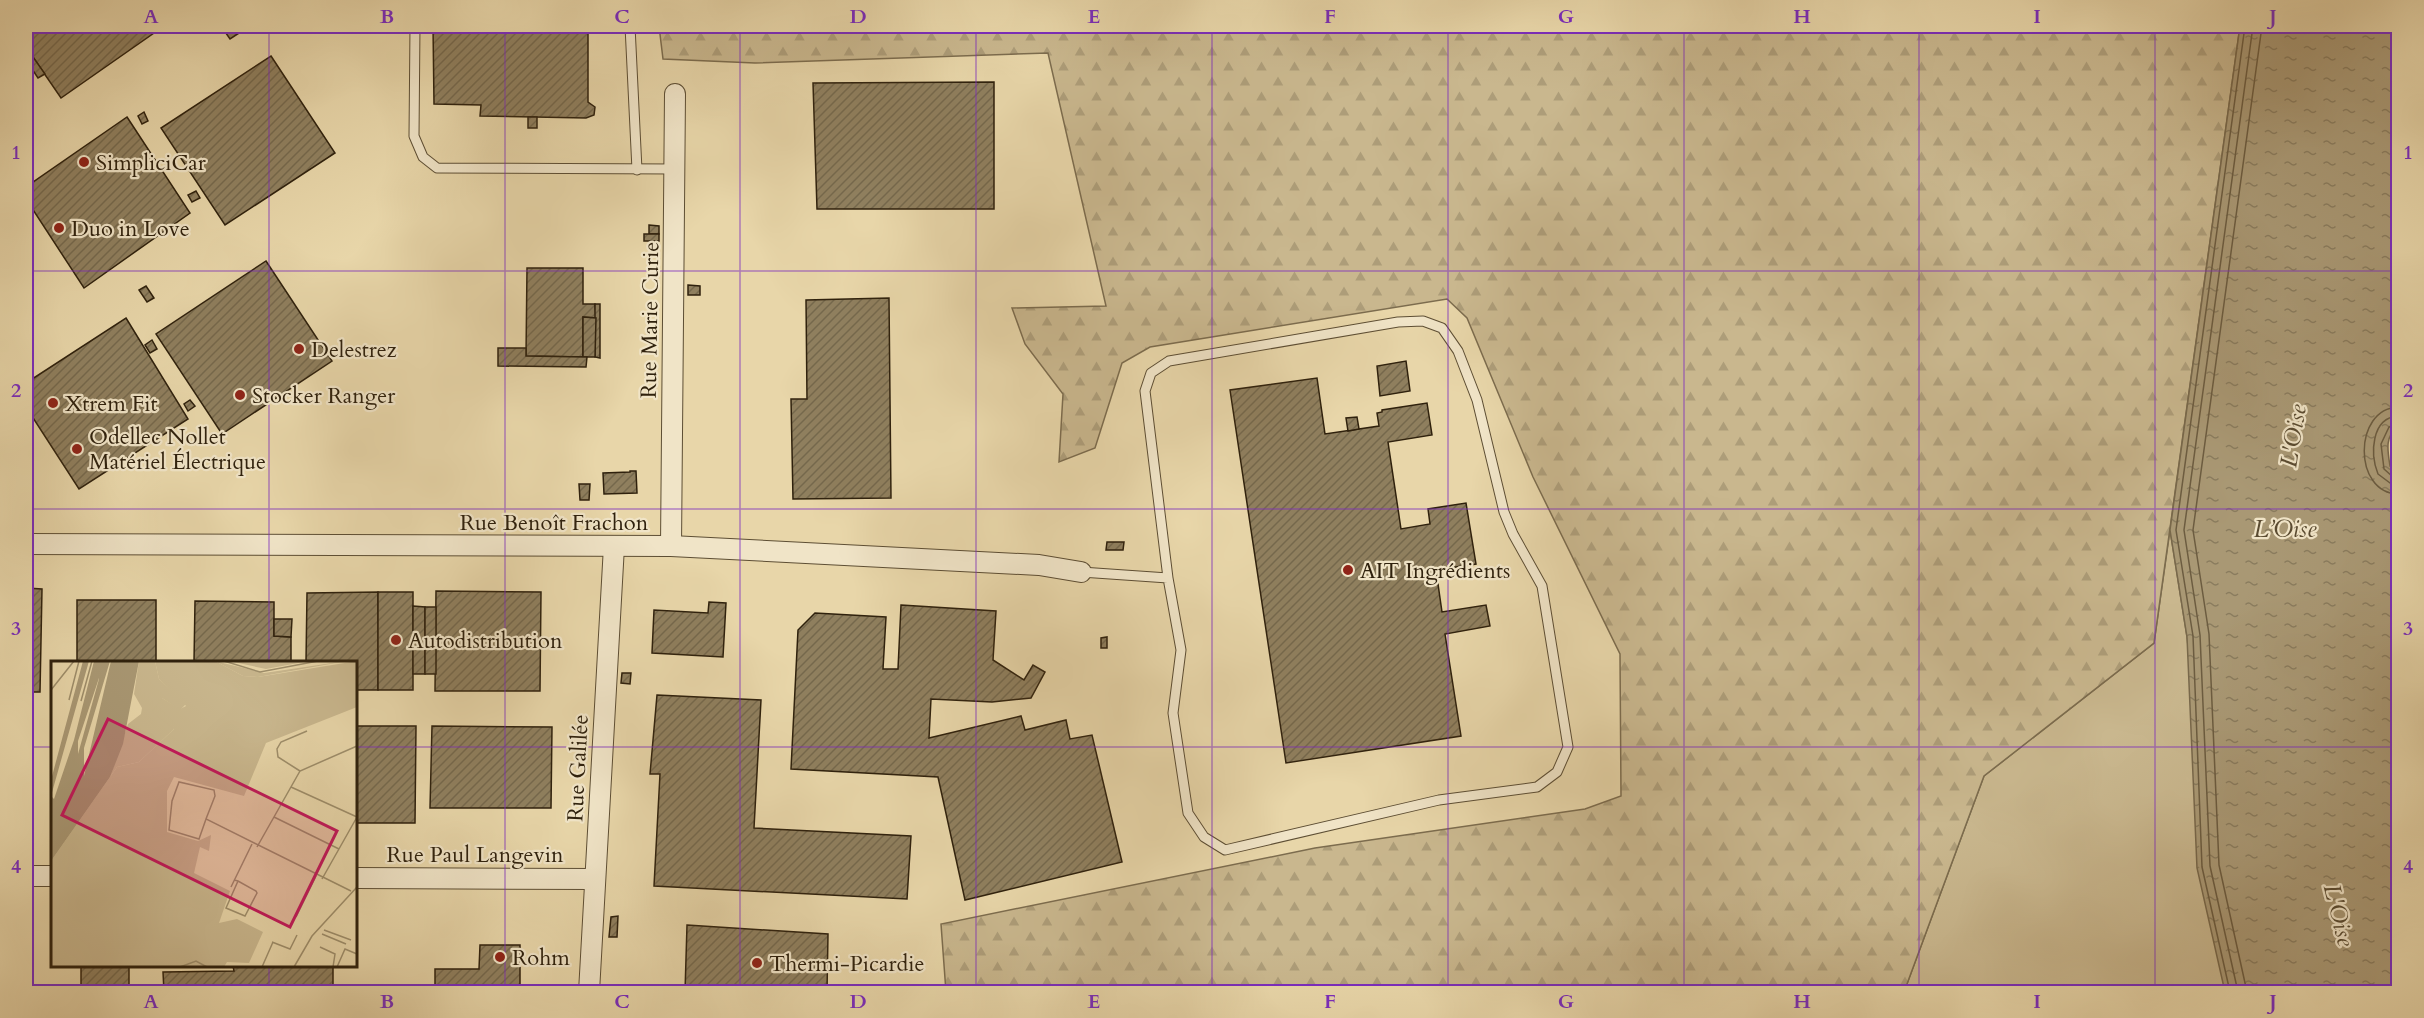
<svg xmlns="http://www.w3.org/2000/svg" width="2424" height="1018" viewBox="0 0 2424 1018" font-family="Cardo,serif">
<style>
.green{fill:#c9b78e;stroke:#7c6c4e;stroke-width:1.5}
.forest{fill:url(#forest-firs);stroke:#7c6c4e;stroke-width:1.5}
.water{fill:url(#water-ripples);stroke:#78684b;stroke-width:1.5}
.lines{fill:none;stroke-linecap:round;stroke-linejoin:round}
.shore{stroke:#6c5c40;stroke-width:1.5}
.building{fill:url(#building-hatch);stroke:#2f210d;stroke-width:1.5}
.lane-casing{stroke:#5d4e34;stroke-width:11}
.street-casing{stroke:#5d4e34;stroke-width:22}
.lane{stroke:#f0e4c7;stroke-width:9}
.street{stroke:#f0e4c7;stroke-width:20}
.grid{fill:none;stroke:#7b2cbf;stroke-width:1.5;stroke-opacity:0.55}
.poi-dot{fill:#8f2418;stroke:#f0e4c7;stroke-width:2}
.labels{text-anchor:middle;stroke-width:4.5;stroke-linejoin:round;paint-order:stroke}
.poi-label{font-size:22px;fill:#2f210d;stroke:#f0e4c7;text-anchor:start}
.street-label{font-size:22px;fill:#2f210d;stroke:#f0e4c7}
.water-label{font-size:24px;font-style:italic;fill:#5a4b31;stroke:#f0e4c7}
.inset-road{fill:none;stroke:#9e8e6b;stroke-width:1.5}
.view{fill:#c2185b;fill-opacity:0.15;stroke:#c2185b;stroke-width:3}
.inset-edge{fill:none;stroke:#2f210d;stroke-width:3}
.neatline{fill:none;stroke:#7b2cbf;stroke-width:2}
.grid-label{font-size:20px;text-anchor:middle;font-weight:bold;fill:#7b2cbf}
</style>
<defs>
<pattern id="forest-firs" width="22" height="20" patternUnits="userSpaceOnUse" patternTransform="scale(1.5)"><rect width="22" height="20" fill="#c9b78e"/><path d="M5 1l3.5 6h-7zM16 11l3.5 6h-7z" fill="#ad9d79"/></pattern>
<pattern id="water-ripples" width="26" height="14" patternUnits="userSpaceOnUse" patternTransform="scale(1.5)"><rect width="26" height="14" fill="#a99874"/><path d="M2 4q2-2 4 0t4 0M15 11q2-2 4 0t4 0" fill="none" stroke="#8a7c5e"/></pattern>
<pattern id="building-hatch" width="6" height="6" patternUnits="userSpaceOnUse" patternTransform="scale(1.5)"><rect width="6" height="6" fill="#8f7f5e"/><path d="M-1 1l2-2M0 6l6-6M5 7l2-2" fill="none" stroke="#75684c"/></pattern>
</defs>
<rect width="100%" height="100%" fill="#e8d6a9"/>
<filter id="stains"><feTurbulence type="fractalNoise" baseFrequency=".00333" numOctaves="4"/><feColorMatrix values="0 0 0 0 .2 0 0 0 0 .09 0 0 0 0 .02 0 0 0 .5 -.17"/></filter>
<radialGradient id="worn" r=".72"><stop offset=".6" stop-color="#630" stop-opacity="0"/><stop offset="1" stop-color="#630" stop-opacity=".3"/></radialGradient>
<polygon class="green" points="2170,530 2187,637 2226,992 1904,992 1984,776 2154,643"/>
<polygon class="forest" points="659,26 2240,26 2154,643 1984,776 1904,992 946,992 941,924 1315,848 1585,809 1621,796 1620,654 1533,477 1467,318 1447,299 1150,347 1122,363 1095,448 1059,462 1063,394 1025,344 1012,308 1106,306 1048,53 755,63 663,59"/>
<path class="water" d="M2240 26H2398V428C2384 436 2388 452 2390 466L2398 473V992H2225L2197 868 2187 637 2170 530Z"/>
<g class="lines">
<g class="shore">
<path d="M2398 407C2353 409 2353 493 2398 494"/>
<path d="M2398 416C2371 418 2370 454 2378 474L2390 483 2398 485"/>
<polyline points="2398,423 2389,427 2381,444 2384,469 2393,477 2398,478"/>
<polyline points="2230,992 2202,867 2193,636 2176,530 2245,26"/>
<polyline points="2238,992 2210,866 2200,635 2184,530 2253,26"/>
<polyline points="2247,992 2219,865 2209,634 2193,530 2262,26"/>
</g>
</g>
<g class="building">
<polygon points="26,26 164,26 61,98 26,47"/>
<polygon points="221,26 250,26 230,39"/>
<polygon points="433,26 588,26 588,102 595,107 594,115 586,118 480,116 481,105 434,104"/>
<polygon points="26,47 45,74 38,78 26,60"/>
<polygon points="271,56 335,153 225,225 161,128"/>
<polygon points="994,82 994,209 817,209 813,83"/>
<polygon points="144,112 148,121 142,124 138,116"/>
<polygon points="127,117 190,213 84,288 26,199 26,187"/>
<rect x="528" y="117" width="9" height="11"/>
<polygon points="196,191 200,198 192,202 188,195"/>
<polygon points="649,225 659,226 659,234 649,234"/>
<rect x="644" y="234" width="15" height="7"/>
<polygon points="266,261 332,361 222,434 156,334"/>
<polygon points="527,268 583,268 583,304 595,304 596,318 583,317 583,357 526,356"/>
<polygon points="688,285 700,286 700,295 688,295"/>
<polygon points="146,286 154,298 147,302 139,290"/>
<polygon points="889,298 891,498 793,499 791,399 807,399 806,300"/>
<polygon points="595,304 600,304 600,358 595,357"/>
<polygon points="583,317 596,318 595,357 583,357"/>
<polygon points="126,318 188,419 79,489 26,407 26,383"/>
<polygon points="152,340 157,349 150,353 145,345"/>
<polygon points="498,348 526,348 526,356 587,357 586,367 498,366"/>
<polygon points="1406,361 1410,391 1380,396 1377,366"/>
<polygon points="1317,378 1325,434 1379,426 1377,413 1382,412 1382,410 1427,403 1432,435 1388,442 1401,529 1430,524 1428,509 1466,503 1476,564 1436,570 1442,612 1486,605 1490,626 1445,634 1461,736 1286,763 1230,390"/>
<polygon points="190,400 195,406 188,411 184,404"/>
<polygon points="1357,417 1359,429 1348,431 1346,418"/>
<polygon points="630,471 636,471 637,493 604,494 603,473 630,472"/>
<polygon points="579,484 590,484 589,500 580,500"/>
<polygon points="1107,542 1124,542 1123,550 1106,550"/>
<polygon points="26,588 42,589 40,692 26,692"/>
<polygon points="436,591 541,592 540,691 435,691"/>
<polygon points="378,592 378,690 356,690 356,662 306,662 307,593"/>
<rect x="378" y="592" width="35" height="98"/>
<rect x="77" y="600" width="79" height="62"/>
<polygon points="195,601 274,602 274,636 291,637 291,662 194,662"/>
<polygon points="709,602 726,603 723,657 652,653 654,610 708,613"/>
<polygon points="901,605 996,611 993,660 1024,680 1033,665 1045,672 1031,698 992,702 931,699 929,738 1021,716 1025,730 1066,720 1070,739 1092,735 1122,862 965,900 938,777 791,769 798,630 815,613 886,617 883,669 898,669"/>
<polygon points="413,606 425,607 425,674 413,674"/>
<rect x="425" y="607" width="11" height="67"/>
<polygon points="274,619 292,619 291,637 274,636"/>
<polygon points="1107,637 1107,648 1101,648 1101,638"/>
<polygon points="622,673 631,673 630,684 621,683"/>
<polygon points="657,695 761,700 754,828 911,836 907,899 654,886 660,774 650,774"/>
<polygon points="356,726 416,726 415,823 356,823"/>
<polygon points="432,726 552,727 551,808 430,808"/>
<polygon points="618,916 617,937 609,937 611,917"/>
<polygon points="687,925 828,934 827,992 685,992"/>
<polygon points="480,945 520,945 520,992 435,992 435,969 479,969"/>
<rect x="81" y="966" width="48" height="26"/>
<polygon points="233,966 333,966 333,992 164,992 163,972 234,971"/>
</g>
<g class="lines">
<g class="lane-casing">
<g id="lane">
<polyline points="415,26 414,136 423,157 437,168 675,169"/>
<polyline points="630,26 637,170"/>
<polyline points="1081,572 1168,578 1181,650 1173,713 1188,813 1204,837 1225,850 1439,800 1537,787 1557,772 1568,747 1542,586 1513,534 1504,512 1477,400 1458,351 1442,328 1423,321 1398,322 1169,361 1151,373 1145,391 1168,578"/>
</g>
</g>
<g class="street-casing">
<g id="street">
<polyline points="26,544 671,546 1039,565 1081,572"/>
<polyline points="671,546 675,94"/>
<polyline points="26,876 52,876"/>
<polyline points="356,878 595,879"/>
<polyline points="589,992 614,546"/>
</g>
</g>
<use href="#lane" class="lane"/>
<use href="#street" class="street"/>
</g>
<path class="grid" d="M269 26V662M505 26V992M740 26V992M976 26V992M1212 26V992M1448 26V992M1684 26V992M1919 26V992M2155 26V992M26 271H2398M26 509H2398M26 747H52M356 747H2398M269 966V992"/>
<g class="poi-dot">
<circle cx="84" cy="162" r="6"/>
<circle cx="59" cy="228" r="6"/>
<circle cx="299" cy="349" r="6"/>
<circle cx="240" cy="395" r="6"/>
<circle cx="53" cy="403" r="6"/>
<circle cx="77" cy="449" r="6"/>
<circle cx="1348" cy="570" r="6"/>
<circle cx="396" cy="640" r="6"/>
<circle cx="500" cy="957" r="6"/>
<circle cx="757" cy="963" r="6"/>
</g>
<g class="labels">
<g class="poi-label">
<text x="96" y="170">SimpliciCar</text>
<text x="71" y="236">Duo in Love</text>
<text x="311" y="357">Delestrez</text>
<text x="252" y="403">Stocker Ranger</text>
<text x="65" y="411">Xtrem Fit</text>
<text x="89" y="444">Odellec Nollet<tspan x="89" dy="25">Matériel Électrique</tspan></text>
<text x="1360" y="578">AIT Ingrédients</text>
<text x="408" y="648">Autodistribution</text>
<text x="512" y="965">Rohm</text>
<text x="769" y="971">Thermi-Picardie</text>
</g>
<g class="street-label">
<text transform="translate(649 320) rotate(-89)" y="8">Rue Marie Curie</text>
<text x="554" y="530">Rue Benoît Frachon</text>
<text transform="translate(577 768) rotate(-87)" y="8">Rue Galilée</text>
<text x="475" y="862">Rue Paul Langevin</text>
</g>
<g class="water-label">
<text transform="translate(2293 436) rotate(-81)" y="8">L'Oise</text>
<text x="2285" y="537">L’Oise</text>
<text transform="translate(2339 915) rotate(76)" y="8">L'Oise</text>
</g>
</g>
<g transform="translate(51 661)">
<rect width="306" height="306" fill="#e8d6a9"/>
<path d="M88 0H104L108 18 135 43 129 49 111 37 123 68 88 101 66 106 59 116 77 63 90 53 91 47 83 33ZM164 0 213 12 295 0 207 16 192 15Z" fill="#c9b78e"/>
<path d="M104 0H164L192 15 207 16 306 0V46L215 82 193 135 123 116 116 130V171L147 180 160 174 158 190 149 186 143 212 179 230 168 262 186 258 212 271 198 302 176 301 173 306H0V200L66 106 88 101 123 68 101 51 111 37 129 48 135 45 108 18ZM178 0H258L215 8Z" fill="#c9b78e"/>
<path d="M32 0H38L0 135 3 138 23 79 43 0H59L33 87V115L60 0H88L72 83 59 116 0 200V119ZM48 17V18L27 93V80Z" fill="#a99874" fill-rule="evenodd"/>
<path class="inset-road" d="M173 0 209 11 267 0M0 29 23 0M18 39 28 0M30 40 41 0M249 110 227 96 226 88 230 81 256 70M240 126 306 156M223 156 288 188M155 158 148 178 118 169 121 140 128 121 163 129 164 135 155 158 300 230M206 186 249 110 306 85M271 218 306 156M183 219 187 220 205 230 206 232 194 255 175 247 187 220M180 226 201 183M245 256 265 215M273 269 300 279M271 273 295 283M221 281 239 288 246 274M269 286 284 293 282 306M129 306 145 300 156 306M211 306 222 281M243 306 261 275 306 226M286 306 294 288 306 293"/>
<path class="view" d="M57 58 286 170 239 266 11 154Z"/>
<rect width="306" height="306" class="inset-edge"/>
</g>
<rect width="2424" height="1018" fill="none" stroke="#e8d6a9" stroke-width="66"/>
<rect x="33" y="33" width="2358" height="952" class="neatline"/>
<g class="grid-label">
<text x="151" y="23">A</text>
<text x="387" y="23">B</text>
<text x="622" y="23">C</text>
<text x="858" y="23">D</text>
<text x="1094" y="23">E</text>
<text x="1330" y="23">F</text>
<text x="1566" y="23">G</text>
<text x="1802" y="23">H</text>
<text x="2037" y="23">I</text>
<text x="2273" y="23">J</text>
<text x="16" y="159">1</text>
<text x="2408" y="159">1</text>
<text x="16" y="397">2</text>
<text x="2408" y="397">2</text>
<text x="16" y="635">3</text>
<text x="2408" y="635">3</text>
<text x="16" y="873">4</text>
<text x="2408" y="873">4</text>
<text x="151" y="1008">A</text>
<text x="387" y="1008">B</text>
<text x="622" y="1008">C</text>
<text x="858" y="1008">D</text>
<text x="1094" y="1008">E</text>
<text x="1330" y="1008">F</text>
<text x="1566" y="1008">G</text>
<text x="1802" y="1008">H</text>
<text x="2037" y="1008">I</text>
<text x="2273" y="1008">J</text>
</g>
<rect width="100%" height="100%" filter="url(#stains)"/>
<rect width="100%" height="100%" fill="url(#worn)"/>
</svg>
